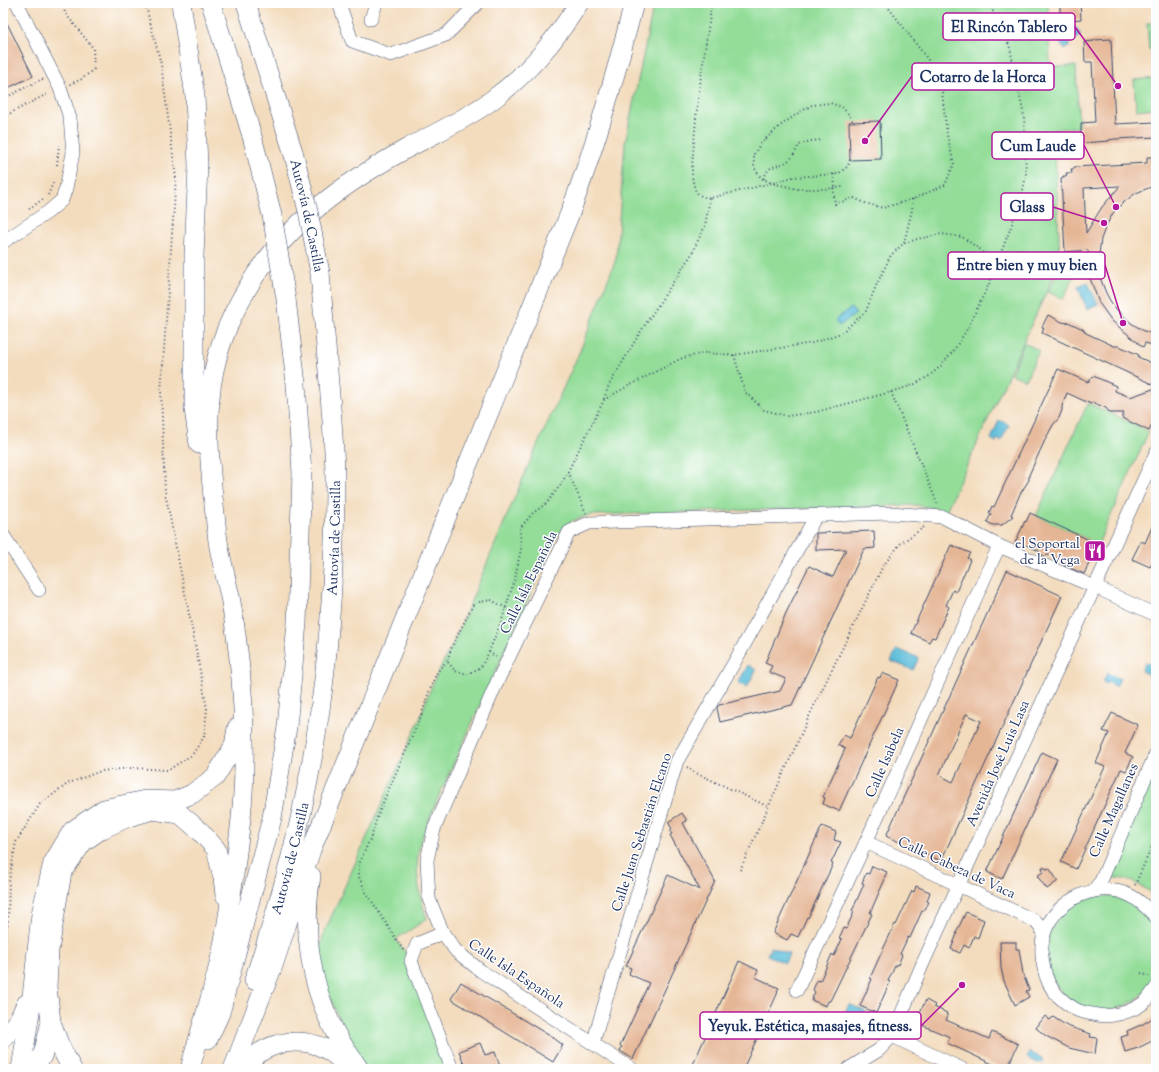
<svg xmlns="http://www.w3.org/2000/svg" width="1159" height="1072" viewBox="0 0 1159 1072" font-family="'Sorts Mill Goudy',serif">
<style>
.green{fill:#93dd99;stroke:#57867c}
.water{fill:#5abcd8;stroke:#3a769b}
.building{fill:#e5b695;fill-rule:evenodd}
.lines{fill:none;stroke-linecap:round;stroke-linejoin:round}
.minor-casing{stroke:#3b496c;stroke-width:14}
.highway-casing{stroke:#3b496c;stroke-width:20}
.path{stroke:#3b496c;stroke-width:2;stroke-dasharray:1 3;stroke-linecap:butt}
.minor{stroke:#fff;stroke-width:13}
.highway{stroke:#fff;stroke-width:19}
.highway-bridge-casing{stroke:#3b496c;stroke-width:20;stroke-linecap:butt}
.highway-bridge{stroke:#fff;stroke-width:19}
.labels{text-anchor:middle;stroke-width:3;stroke-linejoin:round;paint-order:stroke}
.street-label{font-size:14px;fill:#1b2f5e;stroke:#fff}
.poi-label{font-size:14px;fill:#1b2f5e;stroke:#fff;text-anchor:end}
.leader{fill:none;stroke:#b5179e;stroke-width:1.5}
.callout-dot{fill:#b5179e;stroke:#fff;stroke-width:1.5}
.callout{fill:#fff;stroke:#b5179e;stroke-width:1.5}
.callout-label{font-size:15px;text-anchor:middle;font-weight:bold;fill:#1b2f5e}
</style>
<rect width="100%" height="100%" fill="#fff"/>
<filter id="ink" filterUnits="userSpaceOnUse"><feTurbulence type="fractalNoise" baseFrequency=".025" numOctaves="2"/><feDisplacementMap in="SourceGraphic" scale="8" xChannelSelector="R" yChannelSelector="G"/><feConvolveMatrix kernelMatrix="1 2 1 2 8 2 1 2 1" color-interpolation-filters="sRGB"/></filter>
<filter id="wash" filterUnits="userSpaceOnUse"><feTurbulence type="fractalNoise" baseFrequency=".012" numOctaves="4" result="noise"/><feDisplacementMap in="SourceGraphic" scale="16" xChannelSelector="R" yChannelSelector="G"/><feGaussianBlur stdDeviation="0.9" result="paint"/><feColorMatrix in="noise" values="0 0 0 0 0 0 0 0 0 0 0 0 0 0 0 0 0 1.4 0 .05"/><feComposite in="paint" operator="in"/></filter>
<g filter="url(#wash)">
<rect width="100%" height="100%" fill="#f3dcbd"/>
<g class="green">
<path d="M654 3H1048L1050 67 1076 66 1079 127 1054 129 1060 262 946 511 916 505 593 515C569 519 564 525 552 546L436 803C431 816 424 830 420 844 414 869 419 895 427 919L396 939 411 961 453 1069H365L343 1028 328 993 318 954 324 933 421 716C429 690 438 670 452 646L528 466 580 351 616 259 625 143Z"/>
<polygon points="1147,23 1156,23 1156,49 1149,50"/>
<polygon points="1156,78 1156,108 1136,110 1134,80"/>
<polygon points="1062,264 1077,270 1063,299 1048,292"/>
<polygon points="1024,343 1039,350 1026,380 1011,374"/>
<polygon points="1088,403 1149,431 1098,544 1036,516"/>
<path d="M1156 770V896C1141 885 1126 876 1107 878Z"/>
<circle cx="1103" cy="953" r="57"/>
</g>
<g class="water">
<polygon points="1075,27 1081,35 1069,43 1070,46 1065,49 1064,47 1061,46 1062,43 1058,38"/>
<polygon points="1088,283 1098,304 1087,309 1078,287"/>
<polygon points="851,308 856,314 839,326 835,320"/>
<polygon points="999,420 1009,425 1001,441 997,439 996,442 991,439"/>
<polygon points="897,649 919,658 913,670 891,661"/>
<polygon points="1145,662 1156,667 1156,678 1141,671"/>
<polygon points="748,665 756,670 747,687 738,683"/>
<polygon points="1107,673 1120,679 1116,686 1108,682 1106,684 1103,682"/>
<polygon points="771,947 789,954 785,963 767,955"/>
<polygon points="849,1004 867,1012 863,1022 844,1014"/>
<polygon points="1029,1052 1042,1058 1042,1062 1038,1063 1027,1058"/>
</g>
<g id="blocks">
<g class="building">
<polygon points="1060,3 1080,3 1081,19 1060,21"/>
<polygon points="3,15 33,76 8,88 3,78"/>
<polygon points="1111,39 1115,124 1156,122 1156,137 1115,139 1109,140 1109,141 1081,143 1081,123 1095,122 1092,62 1085,62 1084,42 1094,41 1094,40"/>
<polygon points="880,121 881,159 850,160 849,122"/>
<path d="M1147 157H1156V185L1136 193 1124 202 1113 213 1106 226 1101 239 1098 262 1101 280 1106 293 1113 306 1131 323 1144 331 1156 335V346L1145 343 1143 347 1112 321 1099 303 1090 278 1088 250 1065 252 1061 178H1063V176H1067L1066 173H1072L1071 169H1074V167L1147 163ZM1120 186 1102 207 1086 233 1084 188Z"/>
<polygon points="1048,315 1062,322 1067,323 1068,322 1083,329 1086,333 1114,346 1119,346 1139,355 1138,357 1156,365 1156,386 1042,333 1044,328 1042,327"/>
<polygon points="1058,369 1088,382 1093,376 1116,386 1115,391 1130,397 1156,388 1156,417 1149,431 1122,418 1124,413 1110,413 1106,408 1092,402 1091,404 1067,393 1062,406 1062,410 1059,418 1053,425 1046,438 1029,475 1029,480 1020,494 1011,515 1013,516 1002,525 993,525 987,522 991,514 989,513 992,506 994,507"/>
<polygon points="1030,513 1098,544 1084,574 1063,565 1064,562 1050,555 1043,556 1039,551 1026,545 1025,547 1015,543 1025,521 1026,522"/>
<polygon points="1156,518 1156,554 1150,567 1132,559 1141,541 1145,543"/>
<polygon points="874,531 875,548 864,549 792,705 720,722 717,708 719,705 780,691 786,679 769,672 772,666 765,663 786,613 809,566 833,577 846,549 816,550 816,533"/>
<polygon points="951,545 970,553 967,558 970,560 956,592 953,590 946,605 949,607 935,638 932,637 929,642 911,633"/>
<path d="M1007 570 1062 596 941 861 886 836ZM966 714 981 721 953 782 939 775Z"/>
<polygon points="882,673 899,680 839,811 823,804 825,798 823,797 845,749 838,745 844,735 850,738 878,677 880,678"/>
<polygon points="1112,713 1138,725 1125,753 1133,757 1126,771 1121,769 1076,869 1061,862 1105,767 1096,763 1109,733 1103,731"/>
<polygon points="1042,752 1057,759 1002,879 987,872"/>
<polygon points="682,813 687,821 683,823 715,881 633,1059 620,1051 622,1047 620,1046 649,983 629,974 631,968 626,966 668,875 700,890 670,835 672,834 670,831 672,829 668,822"/>
<polygon points="822,826 836,832 834,840 841,842 831,863 833,864 808,918 807,917 798,937 791,934 787,940 773,933"/>
<polygon points="872,866 887,872 884,878 885,879 870,913 872,914 830,1001 828,1001 826,1006 811,1000 815,992 813,990 817,980 820,981 832,954 834,956 842,939 839,938 844,928 846,929 854,912 852,911 864,884 862,883 866,873 869,874"/>
<polygon points="1042,867 1047,869 1049,868 1058,881 1047,889 1037,876 1043,872"/>
<polygon points="916,886 930,892 927,901 929,902 924,911 922,911 910,938 908,937 900,954 902,955 898,965 896,964 888,981 890,982 876,1013 860,1006 872,979 870,978 879,958 895,924 896,925 912,891 914,892"/>
<polygon points="966,912 984,920 978,938 974,936 969,948 964,945 960,953 951,949 957,934 956,933"/>
<polygon points="1000,942 1016,942 1016,949 1019,949 1023,974 1029,990 1026,991 1029,997 1015,1005 1004,981 1001,968"/>
<polygon points="739,961 758,970 755,977 779,988 777,991 778,992 743,1069 691,1069"/>
<polygon points="461,982 555,1039 563,1045 553,1062 451,999"/>
<polygon points="926,1000 935,1005 934,1007 947,1013 946,1015 948,1016 946,1020 989,1039 992,1032 1018,1044 1007,1069 1003,1069 947,1043 950,1037 917,1023 918,1021 916,1020"/>
<polygon points="1045,1016 1050,1020 1053,1017 1067,1026 1091,1034 1090,1037 1097,1038 1095,1054 1069,1048 1046,1036 1036,1028"/>
<polygon points="1156,1016 1156,1039 1138,1048 1125,1052 1121,1037 1128,1035 1127,1031 1143,1024"/>
<polygon points="480,1043 485,1055 495,1052 501,1069 466,1069 459,1051"/>
</g>
</g>
</g>
<g filter="url(#ink)">
<use href="#blocks" fill-opacity="0" stroke="#3b496c" stroke-width="1"/>
<g class="lines">
<g class="minor-casing">
<g id="minor">
<polyline points="339,3 352,41 391,55 446,35 478,3"/>
<polyline points="371,19 376,3"/>
<polyline points="3,242 48,212 62,200 66,188 73,153 70,118 60,88 17,3"/>
<polyline points="3,535 39,590"/>
<polyline points="866,842 1035,921 1044,932"/>
<polyline points="1093,891 1101,881 1156,753"/>
<path d="M1156 917C1148 909 1141 901 1131 896 1099 880 1058 898 1045 931 1038 950 1043 982 1058 996 1063 1001 1070 1006 1075 1009 1080 1012 1087 1013 1093 1014 1109 1019 1134 1012 1147 1000 1150 996 1153 992 1156 988"/>
<polyline points="443,933 417,944 411,961 452,1069"/>
<polyline points="797,990 866,842 999,546"/>
<polyline points="892,1036 962,1069"/>
<polyline points="593,1043 677,761 734,663 816,516"/>
<polyline points="632,1069 481,971 456,951 443,933 429,899 427,860 434,829 497,682 569,532 589,523 643,521 891,513 943,517 999,546 1095,587 1156,615"/>
<polyline points="848,1069 879,1050 892,1036 923,963 1156,453"/>
</g>
</g>
<g class="highway-casing">
<g id="highway">
<polyline points="181,3 195,96 198,166 194,255 194,409 199,444"/>
<polyline points="211,3 252,136"/>
<polyline points="246,3 294,155"/>
<path d="M311 876C302 927 310 984 334 1030 341 1044 351 1056 359 1069"/>
<path id="s1" d="M254 980C281 901 303 818 316 736 330 651 335 563 335 477 335 458 333 439 332 420 328 371 324 322 320 273"/>
<polyline points="51,1022 60,1046 72,1069"/>
<polyline points="3,1039 19,1019 26,1004"/>
<polyline points="208,1039 220,1013 272,818 287,727 297,623 302,473 296,384 286,299"/>
<polyline points="21,1069 31,1006 41,914 53,863 72,831 104,809 145,800 175,801 192,794 215,777 234,746 237,728"/>
<polyline points="34,1069 43,1054 51,1022 47,987 49,950 62,872 83,842 102,829 126,818 153,810 180,814 201,832 216,849 223,878 225,895"/>
<path d="M190 1069C200 1031 213 993 221 955 227 929 230 901 234 875 239 838 244 801 244 763 245 710 240 655 231 602 227 581 221 561 218 541 216 527 215 512 213 497 210 465 207 431 210 398 213 359 228 320 248 287 285 225 344 183 406 149 435 133 465 120 492 100 528 74 555 41 579 3"/>
<path d="M233 1069 274 963 311 850 570 213C596 144 616 74 634 3"/>
<path d="M243 1069C266 1034 325 1032 347 1069"/>
</g>
</g>
<g class="path">
<polyline points="63,3 65,13 93,48 94,69 82,79 70,84"/>
<path d="M712 3C705 50 697 96 694 144 693 157 690 173 694 186 696 195 702 197 710 198L772 183 797 189H826L843 187"/>
<polyline points="3,99 42,79 43,80"/>
<polyline points="3,117 49,93"/>
<polyline points="850,160 848,166 838,174 793,177 772,183 761,178 754,167 754,154 761,143 780,126 797,114 812,105 830,103 842,107 850,116 853,122"/>
<polyline points="57,165 59,145"/>
<polyline points="834,174 835,188"/>
<path d="M764 179C768 164 776 168 788 161 793 158 796 150 799 145L810 141 822 140"/>
<polyline points="833,188 835,204 854,198 865,203 883,208 913,199 945,185 954,164 947,135 942,92 935,69 885,3"/>
<polyline points="48,195 54,181"/>
<polyline points="29,209 43,199"/>
<polyline points="904,243 912,210 913,199"/>
<polyline points="734,355 745,392 764,410 787,416 816,412 891,392 913,385 928,377 941,366 954,350 966,331 990,282 1021,200 1026,176 1024,116 1010,48 1002,27 988,3"/>
<polyline points="891,392 938,505"/>
<polyline points="604,399 609,385 641,331 691,255 705,226 710,198"/>
<polyline points="568,472 586,513"/>
<polyline points="506,608 491,600 474,603 452,646 447,661 455,671 468,674 481,667 488,654 503,617 515,578 521,549 520,528 533,513 547,503 562,483 604,400 619,391 682,358 705,353 734,355 767,350 813,343 841,333 866,311 876,286 891,255 903,244 917,239 942,234 962,237 981,250 989,266 990,282"/>
<polyline points="489,652 496,657"/>
<polyline points="687,767 694,772 769,807"/>
<polyline points="740,870 812,710 883,566 900,544 924,527"/>
<polyline points="1135,885 1156,837"/>
<polyline points="403,950 366,892 359,877 359,864 373,832 376,820 385,798 421,716 429,692 437,672 447,661"/>
<polyline points="3,961 8,920 9,881 16,842 40,804 69,783 101,771 132,768 168,770 192,755 204,737 207,709 196,649 165,492 161,392 176,178 161,64 145,3"/>
<polyline points="1141,973 1151,977"/>
</g>
<use href="#minor" class="minor"/>
<use href="#highway" class="highway"/>
<g class="highway-bridge-casing">
<g id="highway-bridge">
<polyline points="252,136 272,215 286,299"/>
<path id="s2" d="M294 155 308 211 320 273"/>
</g>
</g>
<use href="#highway-bridge" class="highway-bridge"/>
</g>
</g>
<defs>
<g id="restaurant-square" transform="scale(1.15)"><rect x="-9" y="-9" width="18" height="18" rx="4" fill="#b5179e" stroke="#fff"/><path d="M-5-6h1v4h1v-4h1v4h1v-4h1v5L-1.5 .5V6h-2V.5L-5-1ZM5-6V6H3V1.5H1.5Q1.5-4 5-6Z" fill="#fff"/></g>
</defs>
<g fill-rule="evenodd">
<use href="#restaurant-square" x="1095" y="551"/>
</g>
<g class="labels">
<g class="street-label">
<text dy="5" stroke="none"><textPath href="#s2" startOffset="62">Autovía de Castilla</textPath></text>
<text dy="5" stroke="none"><textPath href="#s1" startOffset="451">Autovía de Castilla</textPath></text>
<text transform="translate(528 582) rotate(-64)" y="5">Calle Isla Española</text>
<text transform="translate(884 762) rotate(-66)" y="5">Calle Isabela</text>
<text transform="translate(997 763) rotate(-66)" y="5">Avenida José Luis Lasa</text>
<text transform="translate(1113 810) rotate(-66)" y="5">Calle Magallanes</text>
<text transform="translate(641 832) rotate(-72)" y="5">Calle Juan Sebastián Elcano</text>
<text dy="5" stroke="none"><textPath href="#s1" startOffset="127">Autovía de Castilla</textPath></text>
<text transform="translate(957 867) rotate(25)" y="5">Calle Cabeza de Vaca</text>
<text transform="translate(517 973) rotate(34)" y="5">Calle Isla Española</text>
</g>
<g class="poi-label">
<text x="1080" y="548">el Soportal<tspan x="1080" dy="16">de la Vega</tspan></text>
</g>
</g>
<path class="leader" d="M1118 86L1075 27M865 141L912 76M1116 207L1084 145M1104 223L1053 207M1123 323L1105 265M962 985L921 1026"/>
<g class="callout-dot">
<circle cx="1118" cy="86" r="4"/>
<circle cx="865" cy="141" r="4"/>
<circle cx="1116" cy="207" r="4"/>
<circle cx="1104" cy="223" r="4"/>
<circle cx="1123" cy="323" r="4"/>
<circle cx="962" cy="985" r="4"/>
</g>
<g class="callout">
<rect x="943" y="13" width="132" height="27" rx="4"/>
<rect x="912" y="63" width="142" height="27" rx="4"/>
<rect x="992" y="132" width="92" height="27" rx="4"/>
<rect x="1001" y="193" width="52" height="27" rx="4"/>
<rect x="948" y="252" width="157" height="27" rx="4"/>
<rect x="700" y="1012" width="221" height="27" rx="4"/>
</g>
<g class="callout-label">
<text x="1009" y="32">El Rincón Tablero</text>
<text x="983" y="82">Cotarro de la Horca</text>
<text x="1038" y="151">Cum Laude</text>
<text x="1027" y="212">Glass</text>
<text x="1027" y="270">Entre bien y muy bien</text>
<text x="810" y="1031">Yeyuk. Estética, masajes, fitness.</text>
</g>
<rect width="1159" height="1072" fill="none" stroke="#fff" stroke-width="16"/>
</svg>
